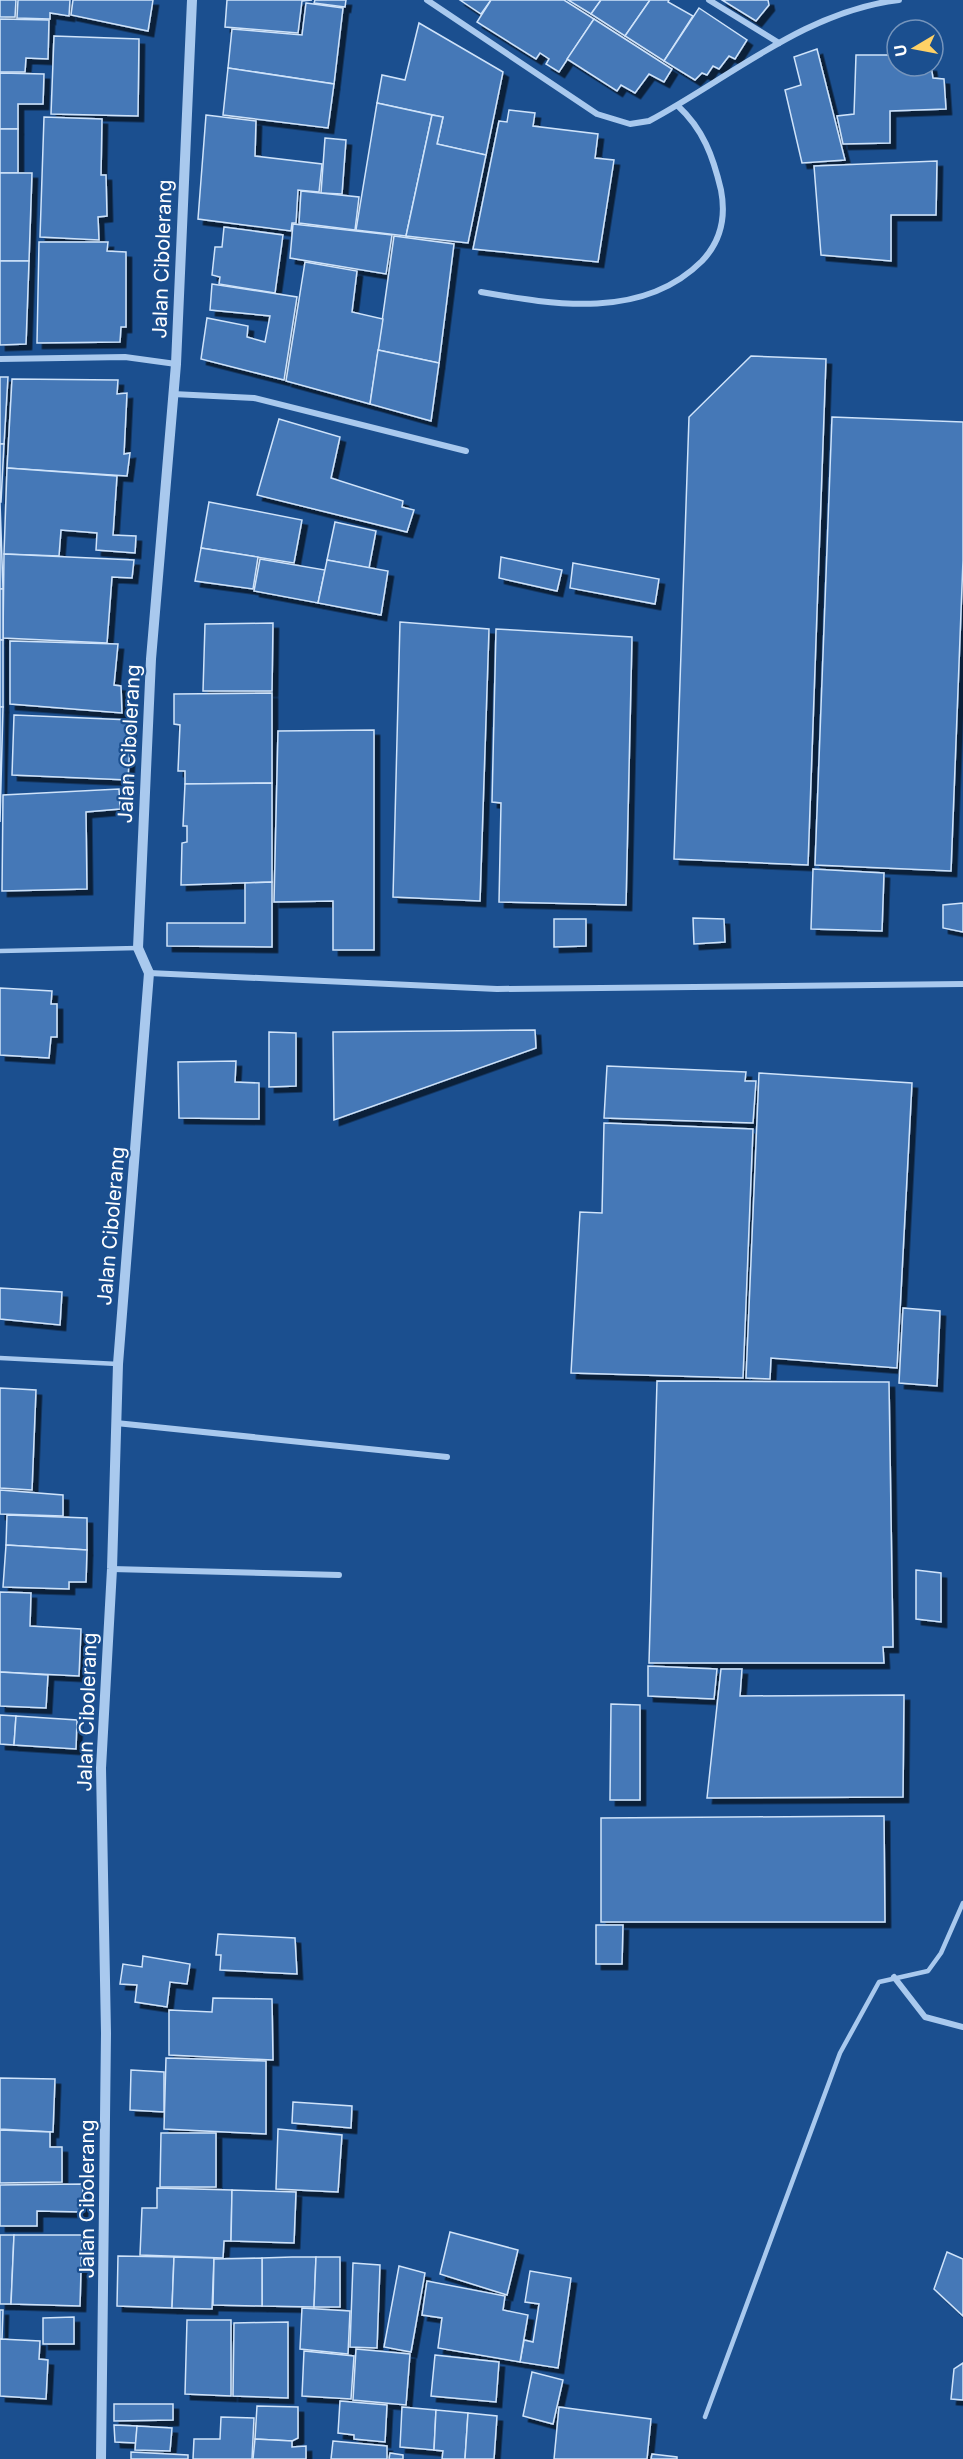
<svg xmlns="http://www.w3.org/2000/svg" width="963" height="2459" viewBox="0 0 963 2459" font-family="Inter,sans-serif">
<style>
.building{fill:#4478b7;stroke:#cfe3fa;stroke-width:1.5;filter:url(#shadow)}
.lines{fill:none;stroke-linecap:round;stroke-linejoin:round}
.service{stroke:#a9c9ee;stroke-width:4.5}
.minor{stroke:#a9c9ee;stroke-width:6}
.tertiary{stroke:#a9c9ee;stroke-width:10}
.labels{text-anchor:middle;stroke-width:4.5;stroke-linejoin:round;paint-order:stroke}
.street-label{font-size:20px;fill:#fff;stroke:#1b4f8f}
</style>
<defs>
<filter id="shadow"><feDropShadow dx="5.5" dy="5.5" stdDeviation="0" flood-color="#0009"/></filter>
</defs>
<rect width="100%" height="100%" fill="#1b4f8f"/>
<g class="building">
<polygon points="0,0 16,0 15,17 0,17"/>
<polygon points="18,0 70,0 69,16 50,13 50,19 17,18"/>
<polygon points="73,0 153,0 148,31 71,15"/>
<polygon points="227,0 312,0 302,1 298,33 225,27"/>
<polygon points="315,0 346,0 345,7 314,3"/>
<polygon points="460,0 491,0 481,14"/>
<polygon points="491,0 564,0 594,19 559,72 546,64 549,59 540,53 536,59 477,22"/>
<polygon points="568,0 601,0 591,14"/>
<polygon points="601,0 650,0 625,36 591,14"/>
<polygon points="650,0 669,0 668,2 693,16 664,61 625,36"/>
<polygon points="722,0 768,0 769,5 756,21"/>
<polygon points="306,3 343,8 334,84 228,68 232,29 302,35"/>
<polygon points="699,8 747,40 735,59 729,56 719,69 713,66 707,75 702,73 695,80 664,61"/>
<polygon points="0,19 49,20 48,59 26,58 25,72 0,72"/>
<polygon points="594,19 672,69 664,82 649,74 635,93 621,85 617,91 567,59"/>
<polygon points="419,23 503,72 486,155 437,144 443,117 377,103 382,75 405,80"/>
<polygon points="54,36 139,39 138,116 51,114"/>
<polygon points="817,49 845,160 802,163 785,90 801,85 794,57"/>
<polygon points="856,55 897,55 897,66 931,66 933,78 944,79 946,109 890,111 890,143 843,144 837,116 854,114"/>
<polygon points="228,68 334,84 328,128 223,115"/>
<polygon points="0,73 44,74 43,104 18,104 18,129 0,129"/>
<polygon points="377,103 432,115 406,236 356,230"/>
<polygon points="509,110 535,113 533,126 598,134 595,158 614,160 598,262 473,249 499,121 507,122"/>
<polygon points="206,115 256,121 255,156 322,164 319,192 298,190 296,223 292,223 291,231 198,219"/>
<polygon points="432,115 443,117 437,144 486,155 468,243 406,236"/>
<polygon points="44,117 102,119 101,175 106,175 107,216 98,217 99,240 40,237"/>
<rect x="0" y="129" width="18" height="44"/>
<polygon points="325,138 346,140 342,194 321,193"/>
<polygon points="937,161 936,215 891,215 891,261 821,255 814,166"/>
<polygon points="0,173 32,173 29,261 0,261"/>
<polygon points="301,191 359,197 355,230 299,223"/>
<polygon points="293,224 392,235 386,274 290,258"/>
<polygon points="224,227 283,235 275,293 219,284 220,277 212,275 215,247 222,247"/>
<polygon points="394,236 454,244 439,363 378,350"/>
<polygon points="39,242 108,242 107,251 126,252 126,327 121,327 120,342 37,343"/>
<polygon points="0,261 29,261 26,344 0,345"/>
<polygon points="305,262 357,271 352,312 383,319 370,404 286,381"/>
<polygon points="212,284 297,297 284,380 201,359 207,318 248,326 247,337 265,342 270,316 210,310"/>
<polygon points="378,350 439,363 431,421 370,404"/>
<polygon points="751,356 826,359 808,865 674,859 689,417"/>
<polygon points="0,377 8,377 4,444 0,444"/>
<polygon points="12,379 118,380 117,394 127,393 124,454 130,453 127,476 7,468"/>
<polygon points="832,417 963,422 963,560 951,871 815,865"/>
<polygon points="279,419 340,437 331,478 403,501 402,507 414,510 407,532 257,495"/>
<polygon points="0,444 4,444 1,502 0,502"/>
<polygon points="7,468 117,476 113,535 136,536 135,553 96,550 97,533 61,530 59,556 4,554"/>
<polygon points="0,502 3,589 0,589"/>
<polygon points="209,502 302,520 294,563 201,548"/>
<polygon points="335,522 376,531 369,568 327,560"/>
<polygon points="201,548 258,557 253,589 195,581"/>
<polygon points="4,554 134,560 132,578 112,577 107,643 3,638"/>
<polygon points="501,557 562,570 557,591 499,578"/>
<polygon points="260,559 325,570 318,603 254,591"/>
<polygon points="327,560 388,571 381,615 318,603"/>
<polygon points="573,563 659,579 655,604 570,588"/>
<rect x="0" y="589" width="3" height="51"/>
<polygon points="400,622 489,629 480,901 393,897"/>
<polygon points="273,623 272,691 203,691 205,624"/>
<polygon points="496,629 632,637 626,905 499,902 501,803 492,802"/>
<rect x="0" y="640" width="3" height="67"/>
<polygon points="10,641 118,644 114,685 121,686 122,713 10,704"/>
<polygon points="272,693 272,783 185,784 185,771 178,771 180,725 174,724 174,694"/>
<polygon points="0,707 3,707 0,822"/>
<polygon points="14,715 131,720 128,780 12,775"/>
<polygon points="374,730 374,950 333,950 333,901 274,902 278,731"/>
<polygon points="272,783 272,882 181,885 182,843 187,842 187,826 183,826 185,784"/>
<polygon points="119,789 120,809 86,812 87,889 2,891 3,795"/>
<polygon points="813,869 884,873 882,931 811,929"/>
<polygon points="272,882 272,947 167,946 167,923 245,923 245,883"/>
<polygon points="963,903 963,932 943,928 943,905"/>
<polygon points="693,918 724,919 725,942 694,944"/>
<polygon points="554,919 586,919 586,946 554,947"/>
<polygon points="0,988 52,991 51,1004 57,1004 57,1037 51,1037 49,1058 0,1055"/>
<polygon points="535,1030 536,1048 334,1120 333,1032"/>
<polygon points="269,1032 296,1033 296,1086 269,1087"/>
<polygon points="236,1061 235,1082 259,1083 259,1119 179,1118 178,1062"/>
<polygon points="607,1066 746,1072 745,1081 756,1081 753,1123 604,1118"/>
<polygon points="759,1073 912,1083 897,1368 771,1358 770,1379 746,1378"/>
<polygon points="604,1123 753,1129 743,1378 571,1373 580,1212 602,1213"/>
<polygon points="0,1288 62,1292 60,1325 0,1319"/>
<polygon points="903,1308 940,1311 937,1386 899,1383"/>
<polygon points="657,1381 889,1382 893,1647 883,1647 884,1663 649,1663"/>
<polygon points="0,1388 36,1390 32,1490 0,1488"/>
<polygon points="0,1490 63,1495 63,1516 0,1514"/>
<polygon points="7,1515 87,1518 87,1550 6,1545"/>
<polygon points="6,1545 87,1550 86,1582 69,1582 69,1589 3,1587"/>
<polygon points="916,1570 941,1573 941,1622 916,1619"/>
<polygon points="0,1592 31,1593 30,1626 81,1629 79,1676 0,1672"/>
<polygon points="648,1666 717,1669 714,1699 648,1696"/>
<polygon points="721,1669 742,1669 740,1696 904,1695 903,1797 707,1798"/>
<polygon points="0,1672 48,1675 46,1708 0,1706"/>
<polygon points="611,1704 640,1705 640,1800 610,1800"/>
<polygon points="0,1715 16,1716 14,1745 0,1744"/>
<polygon points="16,1716 77,1720 76,1749 14,1745"/>
<polygon points="884,1816 885,1922 601,1922 601,1818"/>
<polygon points="596,1925 623,1925 622,1964 596,1964"/>
<polygon points="218,1934 295,1938 297,1974 220,1970 221,1955 216,1955"/>
<polygon points="143,1956 190,1964 187,1984 170,1982 167,2007 135,2002 137,1985 120,1984 123,1964 142,1967"/>
<polygon points="213,1998 272,1999 273,2060 169,2055 169,2010 212,2012"/>
<polygon points="166,2058 266,2061 266,2134 164,2129"/>
<polygon points="131,2070 164,2072 164,2112 130,2110"/>
<polygon points="0,2078 55,2079 53,2132 0,2129"/>
<polygon points="293,2102 352,2106 351,2128 292,2123"/>
<polygon points="278,2129 342,2135 338,2192 276,2189"/>
<polygon points="0,2130 50,2132 50,2147 62,2147 62,2182 0,2183"/>
<polygon points="161,2133 216,2133 216,2187 160,2187"/>
<polygon points="83,2184 82,2212 37,2211 37,2226 0,2226 0,2185"/>
<polygon points="157,2188 232,2190 231,2241 224,2241 223,2258 140,2255 142,2208 157,2208"/>
<polygon points="232,2190 296,2192 294,2243 231,2241"/>
<polygon points="450,2232 518,2250 507,2295 440,2274"/>
<polygon points="0,2235 14,2235 11,2304 0,2304"/>
<polygon points="14,2235 82,2235 80,2306 11,2304"/>
<polygon points="947,2252 963,2259 963,2316 934,2289"/>
<polygon points="118,2256 174,2257 172,2308 117,2306"/>
<polygon points="174,2257 214,2258 212,2309 172,2308"/>
<polygon points="292,2257 316,2257 314,2307 262,2306 262,2258"/>
<polygon points="316,2257 340,2257 340,2307 314,2307"/>
<polygon points="262,2258 262,2306 213,2305 214,2259"/>
<polygon points="353,2263 380,2265 377,2348 350,2347"/>
<polygon points="399,2266 425,2273 411,2352 384,2347"/>
<polygon points="530,2271 571,2278 558,2368 520,2362 524,2340 533,2342 539,2304 525,2302"/>
<polygon points="427,2281 505,2296 503,2310 528,2315 520,2362 438,2348 442,2318 422,2315"/>
<polygon points="302,2308 350,2311 348,2354 300,2349"/>
<polygon points="0,2310 3,2310 2,2339 0,2339"/>
<polygon points="74,2317 74,2344 43,2344 43,2318"/>
<polygon points="187,2320 231,2320 231,2396 185,2394"/>
<polygon points="288,2322 288,2398 233,2396 234,2323"/>
<polygon points="0,2339 40,2341 39,2359 48,2360 46,2399 0,2396"/>
<polygon points="356,2349 410,2354 406,2405 353,2400"/>
<polygon points="304,2351 354,2356 351,2399 302,2396"/>
<polygon points="435,2355 499,2362 496,2402 431,2396"/>
<polygon points="963,2363 963,2400 951,2399 954,2369"/>
<polygon points="532,2372 563,2380 553,2424 523,2416"/>
<polygon points="340,2401 387,2405 385,2442 354,2439 354,2435 338,2433"/>
<polygon points="114,2404 173,2404 173,2420 114,2421"/>
<polygon points="257,2406 298,2407 298,2438 292,2441 255,2439"/>
<polygon points="402,2407 436,2410 434,2450 400,2447"/>
<polygon points="559,2407 651,2419 647,2459 554,2459"/>
<polygon points="436,2410 468,2413 465,2459 442,2459 443,2451 434,2450"/>
<polygon points="468,2413 497,2416 494,2459 465,2459"/>
<polygon points="221,2417 254,2418 252,2459 193,2459 194,2439 220,2439"/>
<polygon points="114,2425 137,2426 136,2443 115,2442"/>
<polygon points="137,2426 172,2428 170,2451 135,2450"/>
<polygon points="255,2439 292,2441 292,2447 306,2446 306,2459 253,2459"/>
<polygon points="333,2441 387,2446 387,2459 331,2459"/>
<polygon points="131,2452 188,2455 188,2459 131,2459"/>
<polygon points="390,2453 403,2455 403,2459 389,2459"/>
<polygon points="652,2454 677,2457 677,2459 651,2459"/>
</g>
<g class="lines">
<g class="service">
<polyline points="0,951 138,948"/>
<polyline points="0,1358 118,1364"/>
<polyline points="705,2417 840,2053 879,1982 928,1971 941,1953 963,1903"/>
</g>
<g class="minor">
<path d="M427 0 597 114 630 124 649 121C730 78 805 11 899 0"/>
<polyline points="709,0 779,43"/>
<path d="M481 292C555 305 643 320 702 261 721 241 726 216 721 190 713 156 703 129 678 106"/>
<polyline points="0,359 125,357 176,364"/>
<polyline points="173,394 254,398 466,451"/>
<polyline points="149,973 497,989 963,984"/>
<polyline points="116,1423 447,1457"/>
<polyline points="112,1569 339,1575"/>
<polyline points="894,1977 925,2017 963,2027"/>
</g>
<polyline class="tertiary" points="101,2459 106,2033 101,1768 112,1569 118,1364 149,973 138,948 151,659 176,364 192,0"/>
</g>
<g class="labels">
<g class="street-label">
<text transform="translate(162 259) rotate(-88)" y="7">Jalan Cibolerang</text>
<text transform="translate(129 744) rotate(-87)" y="7">Jalan Cibolerang</text>
<text transform="translate(111 1226) rotate(-85)" y="7">Jalan Cibolerang</text>
<text transform="translate(87 1712) rotate(-88)" y="7">Jalan Cibolerang</text>
<text transform="translate(87 2199) rotate(-90)" y="7">Jalan Cibolerang</text>
</g>
</g>
<g transform="translate(915 48) rotate(260)"><circle r="28" fill="#1b4f8f" stroke="#7695bc" stroke-width="1.5"/>
<path d="M0-4.5L10 22L0 15L-10 22Z" fill="#ffd166"/>
<text y="-9" font-size="16" font-weight="bold" text-anchor="middle" fill="#ffffff">U</text>
</g>
</svg>
